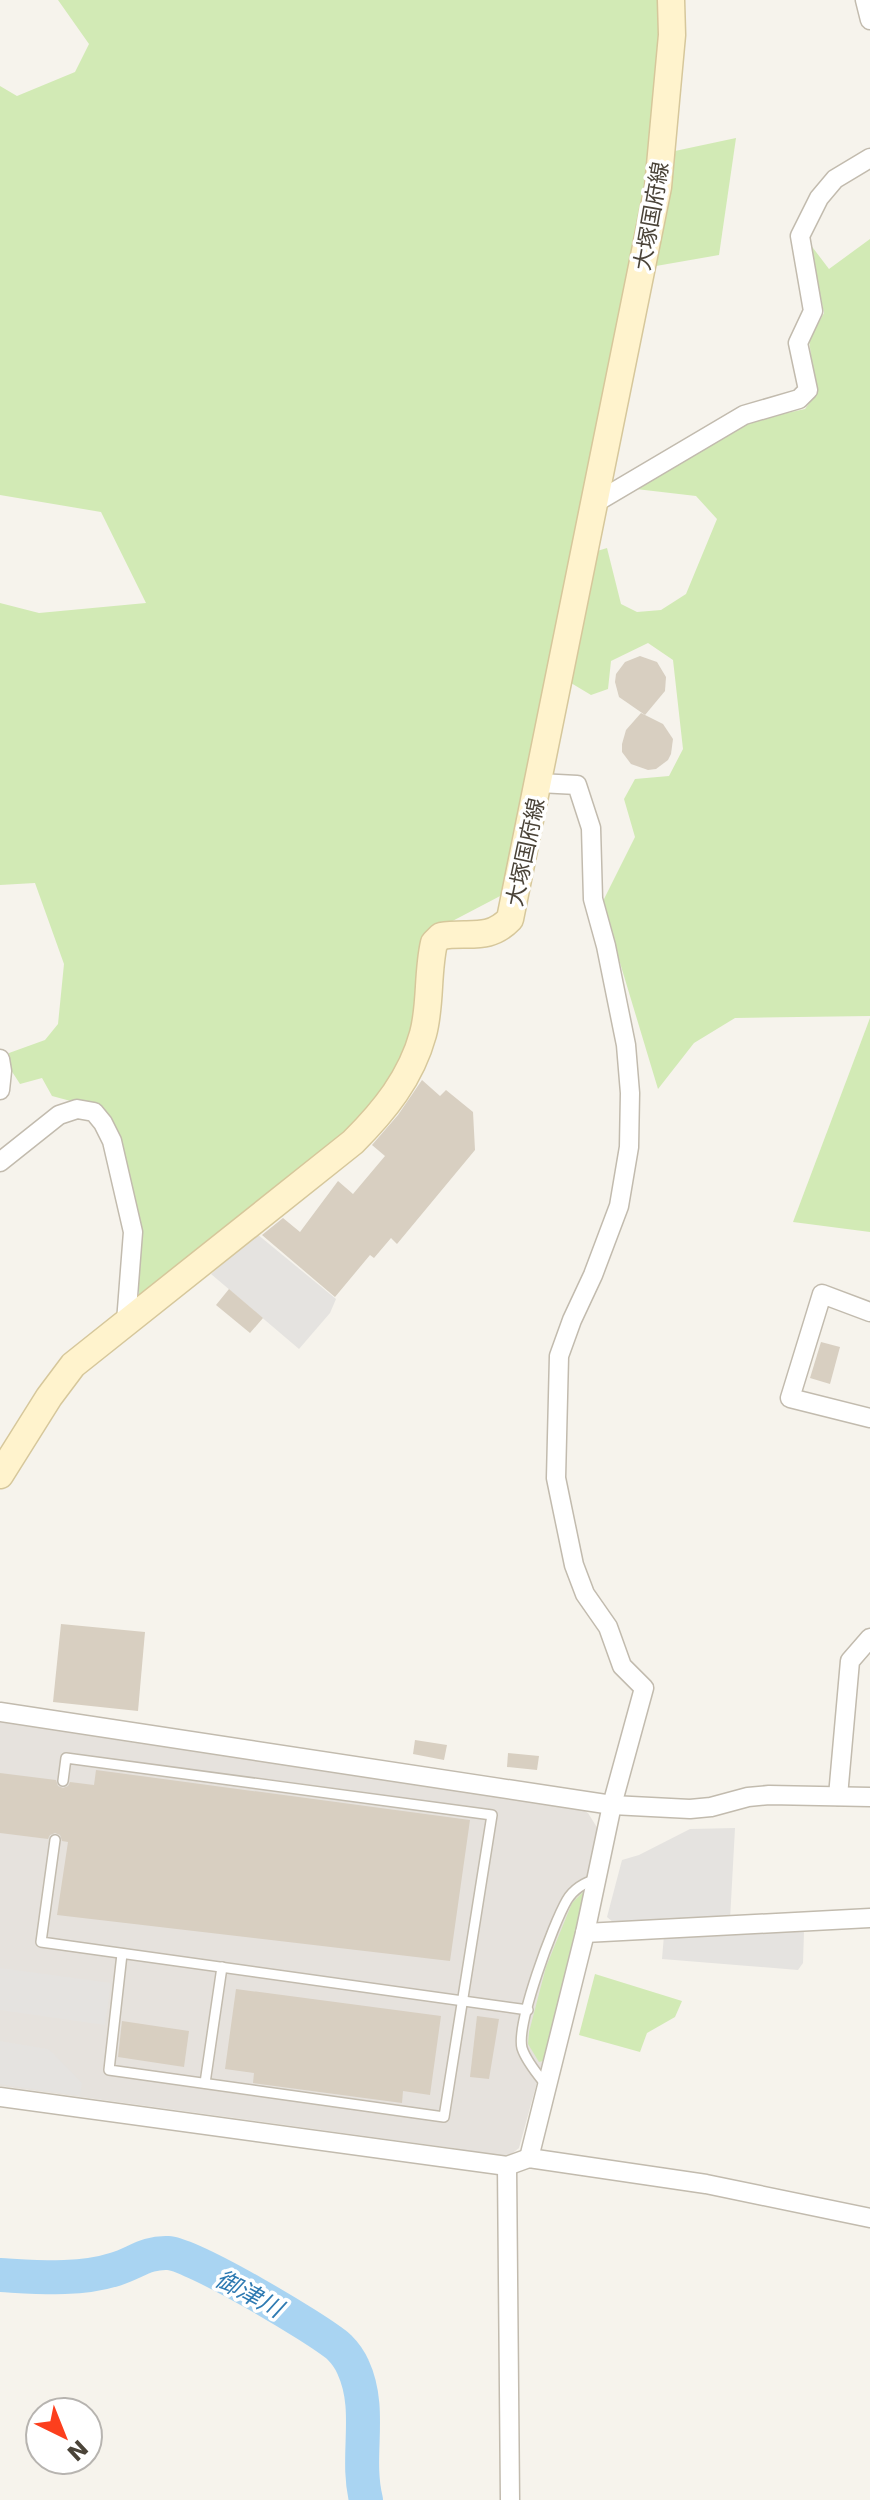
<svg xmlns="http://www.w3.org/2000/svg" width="870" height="2500" viewBox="0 0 870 2500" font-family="'DejaVu Sans','Noto Sans JP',sans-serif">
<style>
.industrial{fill:#e6e2dd}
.green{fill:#d2eab5}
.parking{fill:#e5e3e0}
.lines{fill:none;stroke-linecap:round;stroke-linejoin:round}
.river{stroke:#a9d4f2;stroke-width:34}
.building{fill:#d8cfc1}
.service-casing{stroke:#c2bbae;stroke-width:12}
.minor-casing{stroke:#c2bbae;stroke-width:21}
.secondary-casing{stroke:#d6c79b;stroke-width:29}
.service{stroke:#fff;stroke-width:9}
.minor{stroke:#fff;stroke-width:18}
.secondary{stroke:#fff3cd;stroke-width:26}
.labels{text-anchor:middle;stroke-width:7;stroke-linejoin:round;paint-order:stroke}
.street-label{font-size:22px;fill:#4b4439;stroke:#fff}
.water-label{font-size:24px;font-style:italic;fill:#2e7ab2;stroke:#fff}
</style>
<rect width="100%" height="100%" fill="#f6f3ec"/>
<polygon class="industrial" points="0,1720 580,1808 588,1813 598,1829 566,1976 519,2148 510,2155 487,2155 453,2148 0,2086"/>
<g class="green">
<polygon points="58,0 661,0 662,38 648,189 504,894 441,927 413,1034 404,1057 368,1114 143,1296 139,1294 139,1227 93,1107 52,1096 42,1078 20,1084 9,1067 9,1053 45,1040 58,1024 64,964 35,883 0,885 0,603 39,613 146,603 101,512 0,495 0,86 17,96 75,72 89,44"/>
<polygon points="736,138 719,255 656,266 675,151"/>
<polygon points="870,239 870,1016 735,1018 694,1043 658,1089 602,903 635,837 624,799 635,779 669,776 683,749 673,660 648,643 611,661 608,689 591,695 571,683 594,552 607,548 621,604 637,612 661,610 686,594 717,519 696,496 636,489 751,421 805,409 816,394 809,340 824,313 810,244 829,269"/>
<polygon points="870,1018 870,1232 793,1222"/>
<polygon points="584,1891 587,1893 543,2061 539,2062 528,2044 529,2032 546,1967 572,1903"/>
<polygon points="595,1974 682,2001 675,2017 647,2033 640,2052 579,2035"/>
</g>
<g class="parking">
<polygon points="257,1234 336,1299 330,1313 299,1349 211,1274"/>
<polygon points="735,1828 730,1920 613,1922 607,1917 622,1860 639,1855 690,1829"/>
<polygon points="804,1931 803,1963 798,1970 662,1959 664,1935"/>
<polygon points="0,1968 111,1983 105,2025 0,2010"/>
<polygon points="0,2041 48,2049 53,2053 82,2083 80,2096 0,2084"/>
</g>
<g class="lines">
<path class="river" d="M0 2275C38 2277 79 2281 116 2269 135 2263 147 2252 168 2253 192 2254 317 2328 339 2347 344 2352 350 2360 353 2367 373 2410 355 2456 366 2500"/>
</g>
<g class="building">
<polygon points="640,656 657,662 666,677 665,691 645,715 619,697 615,682 616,674 625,662"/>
<polygon points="641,713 663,724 673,739 671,754 668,760 656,769 648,770 631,764 622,752 622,744 626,730"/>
<polygon points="422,1080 440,1096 446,1090 473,1112 475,1150 397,1244 391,1238 374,1258 370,1255 335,1297 262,1235 283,1218 300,1232 338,1181 353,1194 385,1156 372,1145 398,1115"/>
<polygon points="229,1289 263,1318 250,1333 216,1305"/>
<polygon points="821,1342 840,1347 830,1384 810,1378"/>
<polygon points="61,1624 145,1632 138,1711 53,1702"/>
<polygon points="415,1740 447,1745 444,1760 413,1754"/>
<polygon points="508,1753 539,1756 537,1770 507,1767"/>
<polygon points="96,1770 470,1820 450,1961 57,1915 68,1842 62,1841 60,1835 55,1833 50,1835 48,1839 0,1833 0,1773 56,1780 58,1786 63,1788 68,1786 70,1782 94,1785"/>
<polygon points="236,1989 441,2016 430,2095 403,2091 402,2103 253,2083 254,2073 225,2069"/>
<polygon points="477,2016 499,2019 489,2079 470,2077"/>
<polygon points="122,2021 189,2031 184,2067 118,2057"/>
</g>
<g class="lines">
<g class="service-casing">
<g id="service">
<polyline points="63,1781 66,1758 492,1815 444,2117 109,2070 122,1954"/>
<polyline points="55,1840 41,1942 528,2010"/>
<polyline points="205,2083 222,1967"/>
<path d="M546 2085C538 2075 526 2061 522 2048 516 2024 553 1924 567 1900 573 1890 584 1882 596 1880"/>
</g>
</g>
<g class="minor-casing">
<g id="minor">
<polyline points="865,0 870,20"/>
<polyline points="595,503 744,415 799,399 808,390 798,343 813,311 800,236 819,198 835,179 870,158"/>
<polyline points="0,1059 2,1071 0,1090"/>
<polyline points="0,1162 59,1115 77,1109 94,1112 103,1123 112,1141 133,1232 126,1322"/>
<polyline points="870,1312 822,1294 790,1398 870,1418"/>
<polyline points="0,1712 612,1805 690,1809 711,1807 748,1797 769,1795 870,1797"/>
<polyline points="838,1796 850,1661 870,1638"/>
<polyline points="585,1933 870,1918"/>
<polyline points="0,2097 507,2166 529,2158 706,2184 870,2218"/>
<polyline points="529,2158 585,1933 612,1805 644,1688 622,1666 608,1627 585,1594 574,1565 556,1478 559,1356 572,1320 593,1275 619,1206 629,1147 630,1093 626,1045 606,946 593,899 591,828 577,785 539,783"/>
<polyline points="507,2166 510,2500"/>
</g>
</g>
<g class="secondary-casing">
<path id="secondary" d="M0 1475 49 1397 73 1365 353 1142C384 1111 411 1078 423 1034 431 1005 427 973 434 943L441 936C468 931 488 942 510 919L658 187 672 35 671 0"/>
</g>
<use href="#service" class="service"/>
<use href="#minor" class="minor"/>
<use href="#secondary" class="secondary"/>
</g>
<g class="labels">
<g class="street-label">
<text transform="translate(651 216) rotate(-80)" y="8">大塚国府線</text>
<text transform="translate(525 852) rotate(-78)" y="8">大塚国府線</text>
</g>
<g class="water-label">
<text transform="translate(249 2294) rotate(28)" y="8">御津川</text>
</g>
</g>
<g transform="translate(64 2436) rotate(137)"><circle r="38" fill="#ffffff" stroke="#b7b4b0" stroke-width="2"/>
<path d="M0-6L14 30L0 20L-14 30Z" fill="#fc3f1d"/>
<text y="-12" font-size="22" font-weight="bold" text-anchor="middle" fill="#4b4439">N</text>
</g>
</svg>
